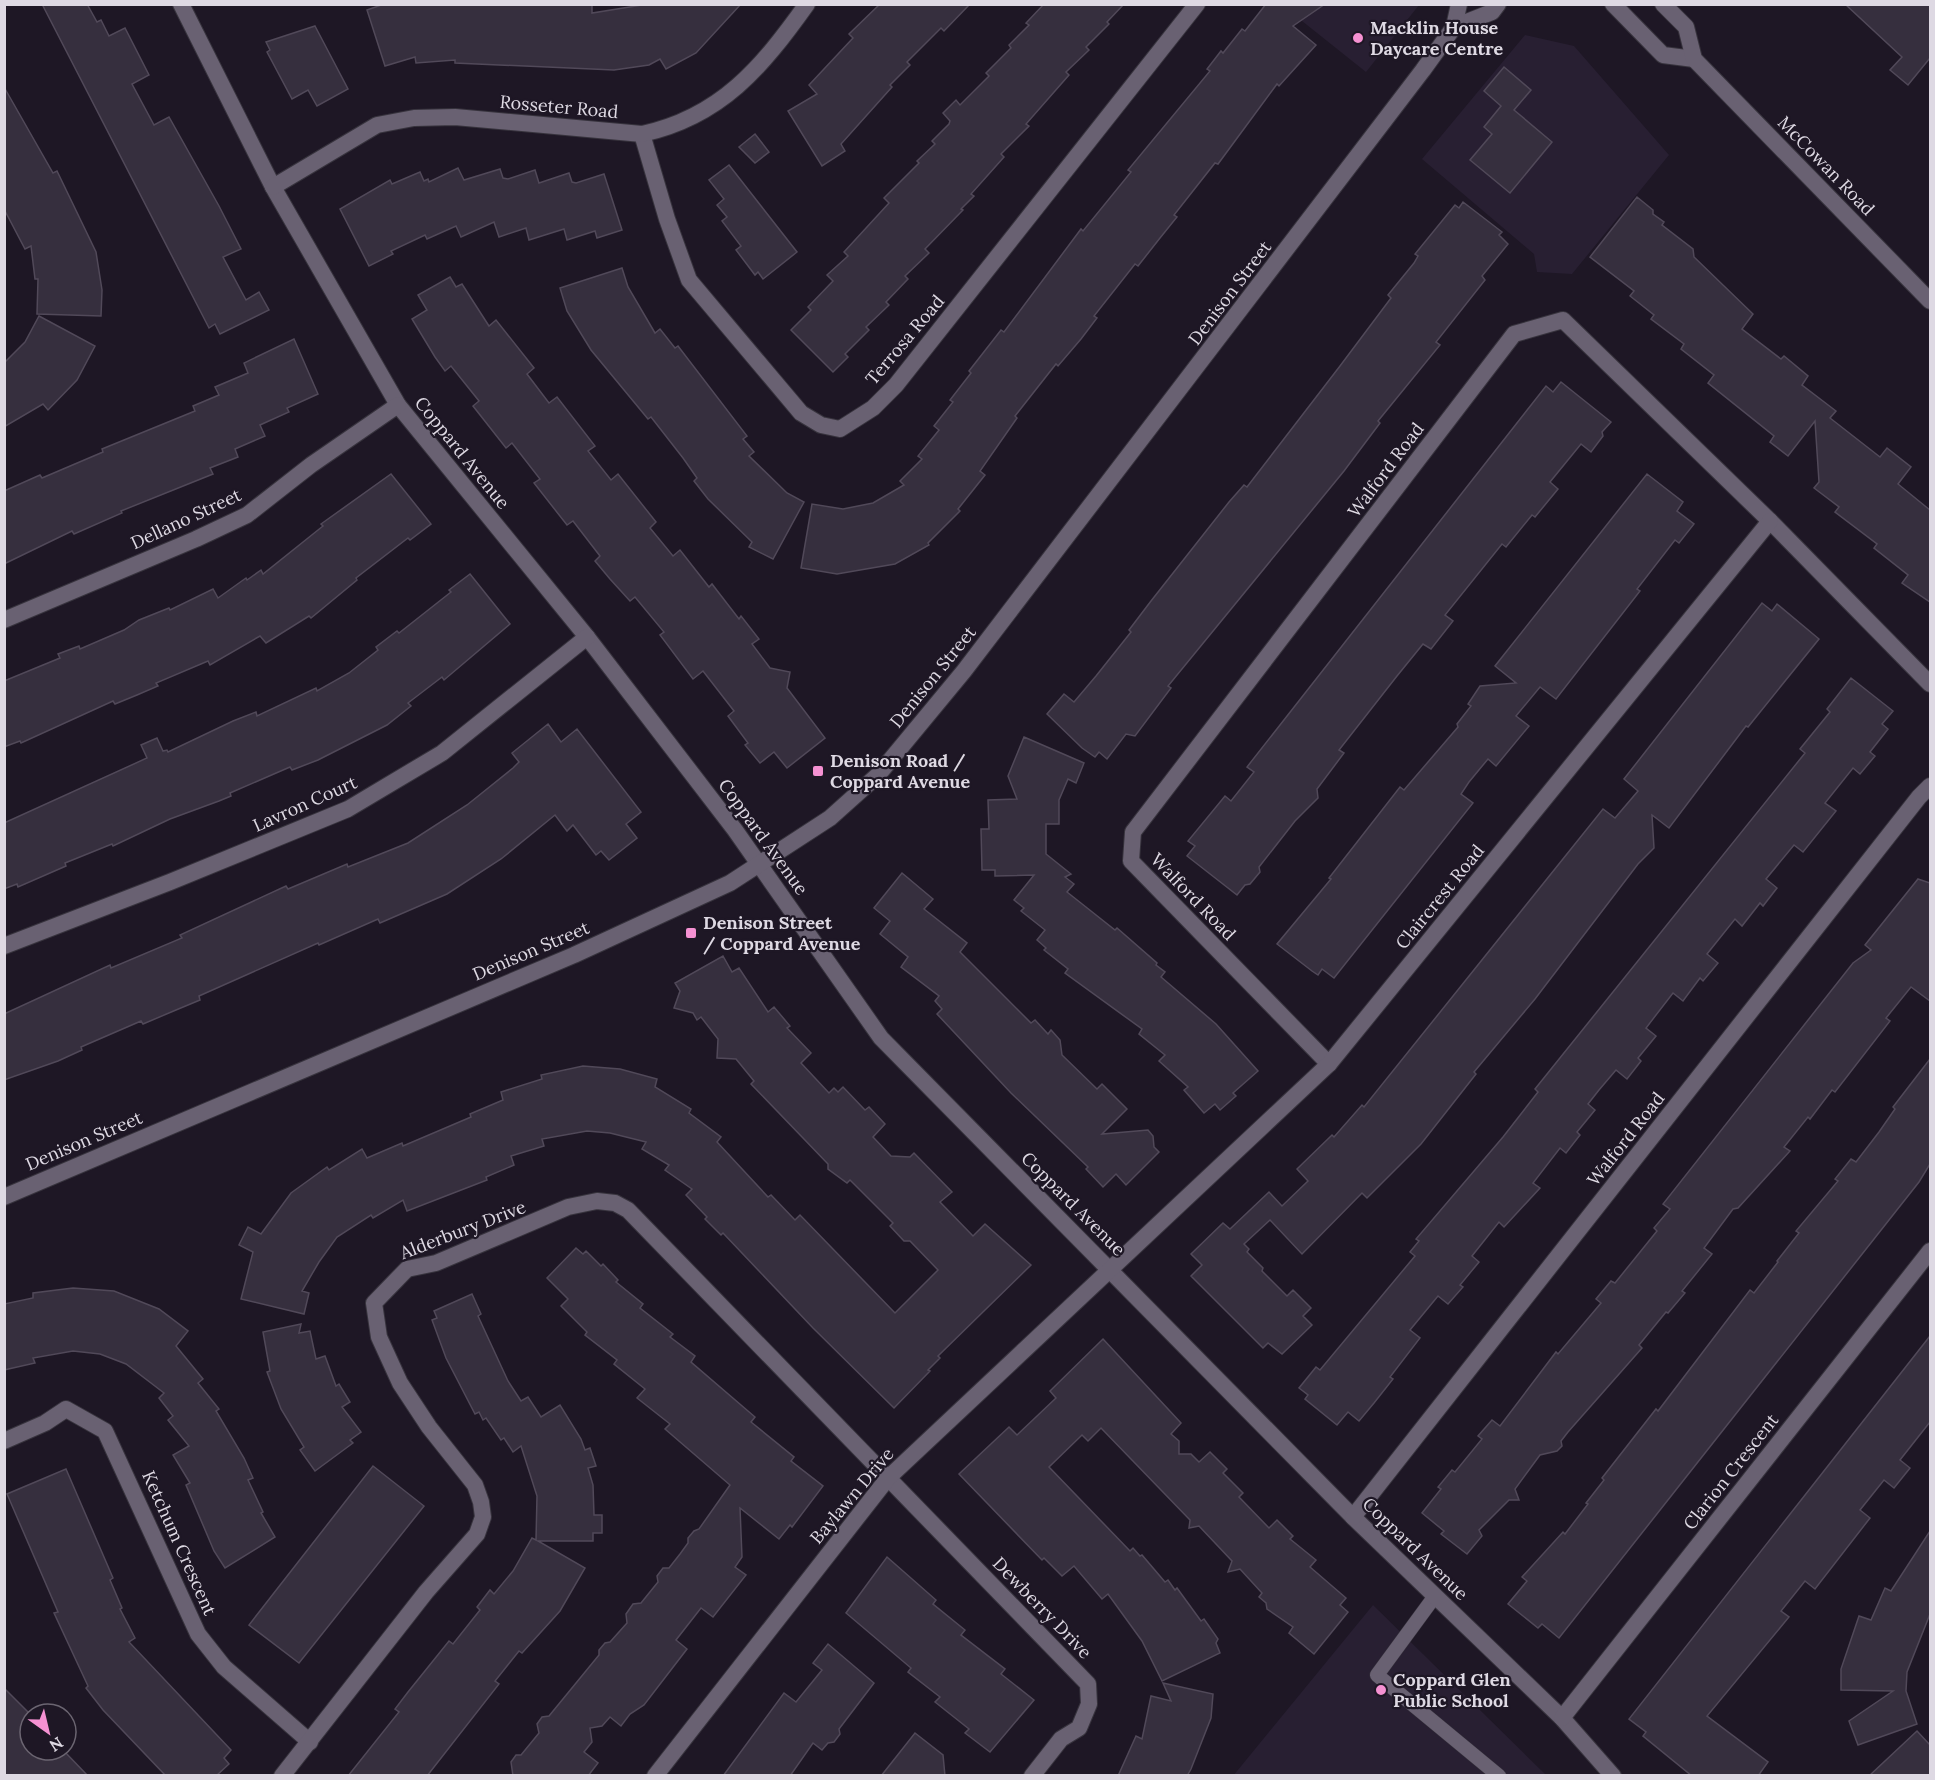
<svg xmlns="http://www.w3.org/2000/svg" width="1935" height="1780" viewBox="0 0 1935 1780" font-family="Lora,serif">
<style>
.built{fill:#281f32}
.building{fill:#362f3e;stroke:#514959;stroke-width:1.5}
.lines{fill:none;stroke-linecap:round;stroke-linejoin:round}
.service-casing{stroke:#37333d;stroke-width:15}
.minor-casing{stroke:#37333d;stroke-width:18}
.tertiary-casing{stroke:#37333d;stroke-width:18}
.secondary-casing{stroke:#37333d;stroke-width:18}
.service{stroke:#696172;stroke-width:14}
.minor{stroke:#696172;stroke-width:16}
.tertiary{stroke:#696172;stroke-width:16}
.secondary{stroke:#696172;stroke-width:16}
.poi-dot{fill:#f591d2;stroke:#1e1725;stroke-width:2}
.labels{text-anchor:middle;stroke-width:4.5;stroke-linejoin:round;paint-order:stroke}
.poi-label{font-size:18px;font-weight:bold;fill:#ded9e3;stroke:#1e1725;text-anchor:start}
.street-label{font-size:18px;fill:#ded9e3;stroke:#1e1725}
</style>
<rect width="100%" height="100%" fill="#1e1725"/>
<g class="built">
<polygon points="1282,5 1419,5 1366,72"/>
<polygon points="1525,35 1574,46 1669,155 1572,274 1537,272 1534,254 1422,159"/>
<polygon points="1373,1605 1546,1775 1233,1776"/>
</g>
<g class="building">
<polygon points="42,4 87,4 97,22 101,20 109,36 125,28 149,75 132,84 154,125 169,117 219,206 241,249 223,257 246,300 259,292 269,310 220,334 215,324 209,328"/>
<polygon points="384,4 592,4 592,13 648,4 741,4 696,53 666,69 660,59 649,65 614,70 455,63 455,60 416,63 415,57 385,66 367,10"/>
<polygon points="880,4 970,4 944,31 941,28 907,62 910,65 890,85 892,87 841,144 845,151 822,166 788,111 817,94 809,85 853,38 849,34"/>
<polygon points="1044,4 1124,4 1107,22 1109,24 1086,47 1089,50 1066,72 1069,75 1026,124 1029,126 1001,154 1004,157 971,194 974,196 961,209 963,210 925,249 929,253 905,276 908,279 886,302 889,305 866,327 869,330 845,354 848,357 833,372 791,330 811,310 808,307 833,281 827,275 848,256 844,252 889,203 884,198 919,163 917,161 935,144 932,141 949,124 950,121 943,113 956,100 960,105 989,76 986,73 1011,48 1009,45 1029,25 1026,23"/>
<polygon points="1266,4 1325,4 1293,26 1316,45 1279,86 1277,84 1218,164 1215,163 1174,215 1177,217 1160,238 1138,266 1135,264 1094,316 1097,318 1081,339 1058,366 1056,364 1015,416 1017,418 980,471 985,475 958,509 960,511 928,543 929,545 895,564 837,574 801,568 812,504 843,509 873,503 904,485 900,481 922,459 918,456 939,430 934,426 953,402 950,400 971,373 969,371 1001,330 1004,332 1081,229 1083,231 1131,172 1128,170 1210,71 1207,69 1221,51 1223,53 1242,29 1245,31"/>
<polygon points="1845,4 1930,4 1930,58 1908,85 1890,70 1902,57"/>
<polygon points="315,26 348,89 317,106 308,90 292,99 267,52 270,50 266,42"/>
<polygon points="1504,67 1531,90 1514,110 1552,142 1510,193 1470,160 1492,134 1484,127 1501,106 1484,91"/>
<polygon points="4,87 53,173 57,171 96,252 102,290 101,316 37,314 38,279 35,279 31,246 25,249 4,209"/>
<polygon points="755,134 769,152 755,163 739,147"/>
<polygon points="729,165 797,252 763,279 758,272 755,275 736,250 741,246 722,221 727,217 717,205 724,199 709,180"/>
<polygon points="458,168 464,180 500,169 503,178 508,179 535,170 539,183 569,173 572,182 576,183 604,174 622,230 597,238 595,231 567,240 564,229 529,240 526,228 499,237 494,222 461,237 456,226 427,239 425,235 391,251 393,254 369,266 340,209 390,180 392,184 420,172 424,181 428,179 429,182"/>
<polygon points="1637,197 1653,210 1653,214 1664,222 1662,225 1693,249 1694,257 1753,314 1742,329 1781,359 1784,356 1808,376 1802,385 1836,411 1830,418 1880,457 1887,448 1911,467 1898,484 1930,510 1930,602 1902,583 1908,575 1874,548 1877,544 1835,512 1839,507 1814,488 1819,482 1815,421 1788,456 1770,442 1774,436 1708,383 1714,375 1681,349 1684,344 1651,319 1654,315 1630,296 1634,291 1590,257"/>
<polygon points="1463,202 1502,232 1499,235 1508,244 1482,276 1485,280 1436,342 1440,345 1378,421 1380,423 1344,471 1168,686 1171,688 1135,736 1126,734 1107,759 1099,752 1095,757 1082,748 1047,714 1064,694 1074,702 1096,676 1131,632 1129,630 1151,601 1229,502 1244,485 1247,487 1340,366 1391,298 1388,295 1414,263 1418,256 1415,254 1455,205 1459,208"/>
<polygon points="622,268 628,287 655,333 660,329 675,348 678,346 747,436 743,439 754,452 749,456 787,493 804,502 773,559 749,547 752,542 708,499 694,481 697,478 683,458 651,417 648,419 591,350 567,311 560,288"/>
<polygon points="450,277 456,287 462,284 489,326 496,320 534,368 527,374 549,403 557,397 595,446 588,451 611,480 618,474 656,522 650,528 673,556 680,550 709,587 712,584 739,619 741,616 759,639 752,644 770,668 790,672 787,688 825,738 787,768 774,752 760,763 745,745 748,743 728,716 734,711 703,671 693,679 660,635 664,632 635,597 630,601 610,579 595,561 600,556 573,521 567,525 534,483 540,479 512,443 506,448 473,406 479,401 451,366 445,371 435,357 412,319 427,310 418,295"/>
<polygon points="39,316 95,346 77,380 48,410 43,404 4,427 4,363 25,342"/>
<polygon points="294,339 318,394 287,408 289,412 260,425 265,436 235,449 238,457 210,468 213,474 121,511 122,513 74,534 72,531 4,564 4,491 40,475 42,478 103,452 102,449 195,411 193,406 219,395 215,387 248,373 244,363"/>
<polygon points="1561,382 1611,422 1602,432 1603,436 1591,452 1581,444 1550,482 1558,489 1535,517 1532,515 1506,547 1502,544 1445,615 1453,621 1431,649 1423,644 1397,676 1339,750 1344,753 1317,789 1318,798 1295,821 1259,867 1260,872 1250,884 1245,885 1237,895 1187,856 1195,846 1188,841 1225,796 1231,801 1254,772 1247,767 1546,386 1553,392"/>
<polygon points="391,474 431,524 410,540 408,538 356,578 357,580 311,618 309,616 266,643 260,636 210,665 208,661 156,683 158,686 137,695 115,704 113,701 21,743 20,741 4,747 4,681 60,658 58,654 79,646 80,649 124,630 139,620 169,608 170,610 213,589 218,598 246,578 247,580 261,570 263,574 323,526 321,524"/>
<polygon points="1647,474 1683,502 1677,511 1694,524 1679,543 1675,540 1637,589 1640,591 1556,699 1540,687 1516,716 1529,726 1496,766 1488,759 1469,782 1461,794 1473,803 1334,978 1322,969 1318,975 1312,971 1277,944 1331,879 1329,878 1400,787 1404,790 1458,727 1457,724 1471,706 1468,704 1480,686 1516,683 1495,666"/>
<polygon points="470,574 510,624 444,680 442,677 408,703 411,706 387,725 318,760 292,770 290,767 230,793 231,796 219,801 170,819 113,846 112,844 65,863 66,866 18,887 17,884 4,889 4,823 147,758 141,745 157,738 163,751 167,750 168,752 233,721 256,712 257,716 316,688 317,691 349,673 378,650 376,647 397,631 399,633 451,592 449,590"/>
<polygon points="1762,603 1772,611 1777,604 1819,639 1748,727 1746,726 1669,828 1652,815 1654,848 1638,864 1535,999 1474,1072 1476,1074 1421,1144 1367,1198 1362,1193 1302,1254 1270,1220 1244,1244 1249,1249 1247,1252 1263,1268 1262,1271 1287,1296 1293,1290 1311,1308 1303,1316 1312,1325 1282,1354 1268,1343 1263,1348 1191,1276 1202,1265 1191,1254 1223,1223 1230,1229 1269,1192 1282,1206 1308,1181 1297,1169 1332,1135 1334,1137 1362,1105 1364,1107 1603,809 1615,818 1638,791 1624,779"/>
<polygon points="1851,678 1893,711 1882,724 1888,729 1870,752 1875,756 1860,774 1853,768 1825,803 1836,811 1803,852 1794,845 1766,879 1777,888 1763,906 1760,903 1742,926 1735,919 1707,954 1718,963 1703,981 1700,978 1683,1001 1673,993 1646,1028 1656,1036 1638,1058 1641,1061 1627,1079 1616,1070 1599,1090 1588,1104 1595,1110 1577,1132 1580,1135 1566,1153 1560,1148 1533,1183 1540,1188 1504,1227 1499,1222 1472,1256 1479,1262 1460,1285 1463,1287 1448,1304 1438,1296 1410,1330 1420,1338 1390,1377 1393,1379 1374,1403 1359,1421 1348,1412 1337,1425 1305,1399 1308,1395 1299,1388 1316,1367 1320,1370 1415,1256 1410,1252 1419,1241 1416,1239 1503,1137 1538,1092 1535,1089 1805,753 1800,749 1830,712 1827,709"/>
<polygon points="548,724 561,742 577,729 641,812 626,824 637,838 609,860 601,851 596,855 573,825 567,831 555,815 501,859 447,894 380,923 378,919 319,945 318,943 199,996 200,1000 176,1010 143,1024 141,1021 81,1047 82,1050 58,1061 4,1080 4,1014 110,965 111,968 182,938 180,935 286,886 288,889 347,864 348,867 408,843 467,805 513,768 519,762 512,753"/>
<polygon points="1024,737 1084,763 1076,783 1068,779 1059,800 1059,824 1046,824 1046,854 1071,874 1065,877 1074,884 1067,892 1115,930 1117,928 1157,963 1156,965 1165,972 1161,977 1216,1024 1258,1071 1233,1093 1236,1096 1220,1110 1215,1104 1204,1113 1184,1090 1188,1087 1159,1061 1165,1055 1139,1034 1142,1029 1065,973 1068,969 1044,950 1046,948 1037,940 1045,930 1021,911 1024,908 1014,900 1034,875 995,876 995,870 982,870 981,829 989,829 988,800 1017,799 1008,776"/>
<polygon points="902,873 933,899 924,909 967,943 960,952 1031,1023 1035,1020 1048,1034 1051,1030 1060,1040 1062,1055 1097,1089 1102,1084 1127,1109 1102,1134 1148,1130 1153,1136 1154,1147 1159,1152 1126,1185 1116,1174 1103,1187 1086,1169 1088,1167 1011,1093 937,1014 942,1009 935,1001 939,996 901,967 908,957 880,934 890,921 874,908"/>
<polygon points="1918,879 1930,883 1930,1001 1911,987 1886,1018 1890,1021 1835,1092 1832,1090 1810,1119 1808,1117 1784,1147 1790,1151 1738,1208 1733,1209 1704,1248 1712,1254 1682,1291 1685,1293 1668,1313 1666,1312 1639,1345 1642,1348 1568,1432 1561,1441 1562,1446 1557,1451 1540,1455 1515,1489 1519,1500 1509,1500 1479,1530 1482,1536 1467,1554 1441,1534 1444,1531 1422,1513 1441,1489 1438,1487 1452,1470 1455,1472 1482,1439 1478,1436 1492,1420 1500,1426 1556,1352 1558,1354 1601,1303 1596,1299 1611,1281 1615,1283 1657,1231 1654,1228 1670,1209 1663,1204 1853,963 1871,950 1865,945"/>
<polygon points="723,956 732,972 739,968 768,1012 774,1007 790,1026 787,1028 811,1053 801,1063 829,1093 834,1088 838,1092 843,1087 865,1110 869,1107 885,1124 873,1137 891,1156 910,1157 914,1153 952,1192 940,1202 973,1236 985,1224 1031,1265 938,1356 940,1358 928,1370 930,1371 894,1408 813,1328 723,1233 721,1235 705,1219 707,1217 686,1195 692,1189 665,1170 669,1165 642,1149 646,1142 610,1133 587,1131 542,1139 544,1146 511,1156 514,1165 486,1177 487,1180 407,1211 403,1200 373,1218 371,1215 337,1237 319,1262 302,1291 309,1293 304,1314 241,1299 253,1252 239,1245 248,1227 261,1234 291,1193 327,1167 329,1170 362,1149 367,1158 402,1143 403,1146 471,1117 470,1114 503,1100 501,1092 542,1079 541,1075 583,1066 620,1069 657,1079 655,1087 691,1109 689,1113 721,1137 717,1142 768,1197 771,1195 795,1220 800,1215 895,1313 938,1270 910,1241 904,1241 890,1226 893,1223 850,1180 847,1183 828,1169 828,1164 751,1084 754,1081 736,1059 717,1058 718,1039 701,1017 697,1020 693,1013 674,1008 680,991 675,983"/>
<polygon points="1930,1059 1930,1164 1919,1182 1559,1638 1542,1624 1538,1628 1508,1604 1527,1581 1522,1577 1563,1532 1565,1534 1588,1504 1586,1503 1604,1480 1602,1478 1656,1409 1658,1411 1750,1290 1754,1293 1778,1262 1777,1261 1799,1233 1796,1231 1838,1181 1835,1179 1851,1159 1856,1162 1879,1132 1895,1109 1893,1107"/>
<polygon points="576,1248 583,1254 586,1251 601,1266 603,1264 618,1280 616,1282 643,1304 640,1308 673,1334 670,1337 695,1356 691,1362 755,1417 751,1422 794,1457 791,1461 823,1486 792,1527 790,1525 779,1539 740,1508 742,1557 735,1567 746,1575 713,1617 701,1608 676,1640 687,1649 644,1705 630,1714 621,1726 610,1717 602,1726 590,1728 592,1742 584,1752 598,1763 588,1776 513,1776 511,1762 516,1755 521,1755 539,1733 537,1724 542,1717 549,1716 599,1655 599,1650 605,1643 610,1642 627,1623 626,1614 633,1604 641,1603 658,1582 657,1576 663,1568 669,1568 680,1554 688,1543 688,1538 694,1531 699,1529 730,1485 665,1429 670,1424 637,1398 645,1389 614,1364 617,1360 585,1335 587,1332 561,1306 568,1299 547,1278"/>
<polygon points="73,1288 114,1291 159,1309 188,1331 176,1346 203,1379 198,1383 219,1409 216,1411 244,1458 253,1478 248,1480 263,1512 261,1513 275,1537 225,1568 214,1551 186,1485 190,1483 173,1455 189,1446 168,1420 173,1416 159,1398 164,1393 126,1364 100,1354 73,1351 33,1358 35,1363 4,1370 4,1304 33,1298 33,1293"/>
<polygon points="472,1294 481,1314 478,1316 508,1381 521,1401 528,1397 541,1417 560,1405 581,1439 585,1450 590,1448 596,1466 588,1468 593,1485 594,1515 602,1515 602,1533 593,1533 593,1541 538,1541 585,1568 560,1611 522,1653 519,1651 495,1681 499,1684 427,1776 348,1776 399,1712 395,1709 408,1692 449,1641 453,1644 480,1610 477,1607 490,1590 494,1594 513,1571 532,1538 536,1540 537,1496 521,1446 513,1452 504,1438 501,1440 486,1418 483,1420 479,1412 475,1414 446,1358 432,1320 437,1318 434,1311"/>
<polygon points="301,1324 299,1333 310,1331 316,1359 325,1356 336,1386 339,1384 350,1402 342,1407 361,1432 350,1440 353,1443 315,1471 300,1450 304,1447 281,1409 267,1372 270,1371 263,1332"/>
<polygon points="1930,1336 1930,1422 1900,1460 1910,1468 1894,1488 1884,1480 1860,1510 1870,1518 1815,1589 1805,1581 1781,1611 1789,1617 1707,1716 1768,1762 1758,1776 1692,1776 1643,1736 1646,1732 1629,1719"/>
<polygon points="1103,1339 1181,1423 1171,1434 1179,1441 1179,1454 1191,1454 1199,1462 1210,1452 1227,1469 1223,1473 1243,1493 1239,1497 1269,1528 1277,1520 1293,1536 1290,1539 1316,1560 1310,1567 1346,1598 1340,1605 1348,1612 1314,1654 1289,1633 1293,1627 1267,1609 1266,1603 1259,1597 1262,1593 1240,1569 1228,1572 1232,1561 1199,1526 1189,1528 1190,1520 1101,1428 1088,1441 1082,1435 1049,1467 1130,1551 1133,1548 1140,1556 1142,1555 1165,1582 1168,1580 1175,1590 1177,1588 1201,1621 1204,1619 1218,1639 1216,1643 1220,1653 1162,1681 1142,1641 1108,1594 1102,1599 1074,1566 1062,1576 1044,1558 1042,1560 959,1474 1009,1427 1017,1435 1056,1398 1050,1391"/>
<polygon points="373,1466 424,1506 299,1663 249,1625"/>
<polygon points="66,1469 113,1578 110,1580 122,1608 120,1609 135,1638 129,1642 231,1750 224,1758 229,1764 216,1776 166,1776 103,1710 86,1688 88,1686 54,1613 58,1612 7,1494"/>
<polygon points="1930,1531 1930,1614 1907,1672 1906,1691 1917,1724 1858,1745 1849,1721 1893,1691 1841,1690 1841,1669 1859,1616 1871,1620 1885,1588 1891,1591"/>
<polygon points="887,1557 936,1600 933,1604 965,1630 961,1635 1005,1669 1001,1674 1034,1700 990,1752 965,1733 969,1729 935,1702 940,1697 908,1672 911,1668 846,1613"/>
<polygon points="828,1644 874,1683 839,1729 840,1734 834,1742 828,1743 822,1750 813,1743 790,1776 723,1776 784,1693 796,1702 822,1670 813,1663"/>
<polygon points="1163,1683 1213,1694 1211,1718 1191,1769 1187,1776 1118,1776 1136,1736 1142,1739 1151,1696 1171,1701"/>
<polygon points="4,1688 30,1714 30,1750 63,1750 88,1776 4,1776"/>
<polygon points="1917,1731 1930,1745 1930,1776 1869,1776"/>
<polygon points="915,1733 943,1755 945,1776 881,1776"/>
</g>
<g class="lines">
<g class="service-casing">
<polyline id="service" points="1435,1596 1377,1675 1499,1776"/>
</g>
<g class="minor-casing">
<g id="minor">
<polyline points="181,4 273,187 398,405 587,637 735,830 881,1038 1353,1517 1562,1718 1613,1776"/>
<polyline points="642,134 667,219 689,280 801,413 821,425 840,429 873,408 896,385 1197,4"/>
<path d="M273 187 377 125 414 118 455 117 642 134C721 117 762 67 807 4"/>
<polyline points="4,620 196,539 247,515 311,465 398,405"/>
<polyline points="4,946 170,882 348,809 442,753 587,637"/>
<polyline points="1329,1064 1131,861 1133,832 1514,334 1563,320 1770,521 1930,684"/>
<polyline points="4,1441 45,1423 66,1409 105,1431 198,1634 224,1667 310,1742"/>
<polyline points="1353,1517 1919,797 1930,786"/>
<polyline points="1562,1718 1930,1251"/>
<polyline points="282,1776 426,1592 477,1534 483,1517 481,1502 475,1485 429,1427 400,1383 379,1337 374,1303 407,1269 436,1263 568,1207 597,1201 615,1203 628,1210 1088,1684 1089,1704 1079,1728 1061,1739 1032,1776"/>
<polyline points="655,1776 888,1478 1329,1064 1770,521"/>
</g>
</g>
<g class="tertiary-casing">
<g id="tertiary">
<polyline points="1454,27 1492,12 1498,4"/>
<polyline points="4,1197 574,955 730,883 830,818 878,775 964,671 1423,70 1454,27 1459,4"/>
</g>
</g>
<g class="secondary-casing">
<g id="secondary">
<polyline points="1613,4 1663,55 1694,59"/>
<polyline points="1663,4 1686,27 1694,59 1930,301"/>
</g>
</g>
<use href="#service" class="service"/>
<use href="#minor" class="minor"/>
<use href="#tertiary" class="tertiary"/>
<use href="#secondary" class="secondary"/>
</g>
<g class="poi-dot">
<circle cx="1358" cy="38" r="6"/>
<rect x="812" y="765" width="12" height="12" rx="3"/>
<rect x="685" y="927" width="12" height="12" rx="3"/>
<circle cx="1381" cy="1690" r="6"/>
</g>
<g class="labels">
<g class="poi-label">
<text x="1370" y="34">Macklin House<tspan x="1370" dy="21">Daycare Centre</tspan></text>
<text x="830" y="767">Denison Road /<tspan x="830" dy="21">Coppard Avenue</tspan></text>
<text x="703" y="929">Denison Street<tspan x="703" dy="21">/ Coppard Avenue</tspan></text>
<text x="1393" y="1686">Coppard Glen<tspan x="1393" dy="21">Public School</tspan></text>
</g>
<g class="street-label">
<text transform="translate(559 107) rotate(5)" y="6">Rosseter Road</text>
<text transform="translate(1826 166) rotate(46)" y="6">McCowan Road</text>
<text transform="translate(1230 293) rotate(-53)" y="6">Denison Street</text>
<text transform="translate(905 340) rotate(-50)" y="6">Terrosa Road</text>
<text transform="translate(462 453) rotate(51)" y="6">Coppard Avenue</text>
<text transform="translate(1386 470) rotate(-53)" y="6">Walford Road</text>
<text transform="translate(186 519) rotate(-25)" y="6">Dellano Street</text>
<text transform="translate(933 677) rotate(-51)" y="6">Denison Street</text>
<text transform="translate(305 804) rotate(-24)" y="6">Lavron Court</text>
<text transform="translate(763 837) rotate(54)" y="6">Coppard Avenue</text>
<text transform="translate(1193 897) rotate(46)" y="6">Walford Road</text>
<text transform="translate(1440 897) rotate(-51)" y="6">Claircrest Road</text>
<text transform="translate(531 951) rotate(-23)" y="6">Denison Street</text>
<text transform="translate(1626 1139) rotate(-52)" y="6">Walford Road</text>
<text transform="translate(84 1141) rotate(-23)" y="6">Denison Street</text>
<text transform="translate(1073 1204) rotate(45)" y="6">Coppard Avenue</text>
<text transform="translate(463 1230) rotate(-21)" y="6">Alderbury Drive</text>
<text transform="translate(1731 1472) rotate(-52)" y="6">Clarion Crescent</text>
<text transform="translate(852 1496) rotate(-50)" y="6">Baylawn Drive</text>
<text transform="translate(179 1543) rotate(66)" y="6">Ketchum Crescent</text>
<text transform="translate(1415 1549) rotate(44)" y="6">Coppard Avenue</text>
<text transform="translate(1042 1608) rotate(46)" y="6">Dewberry Drive</text>
</g>
</g>
<rect width="1935" height="1780" fill="none" stroke="#ded9e3" stroke-width="12"/>
<g transform="translate(48 1732) rotate(146)"><circle r="28" fill="#1e1725" stroke="#6b6571" stroke-width="1.5"/>
<path d="M0-4.5L10 22L0 15L-10 22Z" fill="#f591d2"/>
<text y="-9" font-size="16" font-weight="bold" text-anchor="middle" fill="#ded9e3">N</text>
</g>
</svg>
